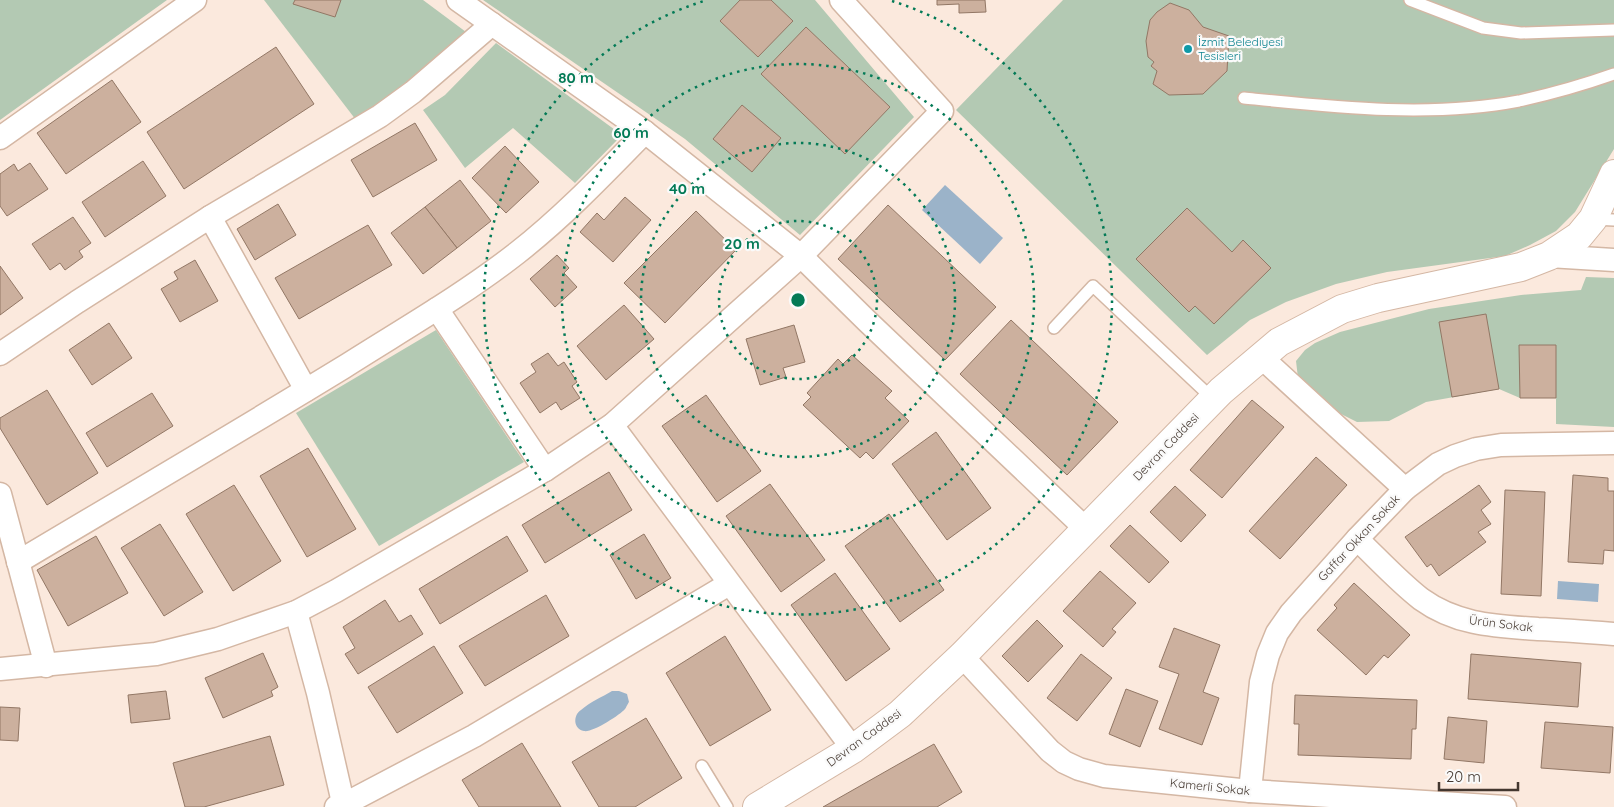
<svg xmlns="http://www.w3.org/2000/svg" width="1614" height="807" viewBox="0 0 1614 807" font-family="Quicksand,sans-serif">
<style>
.green{fill:#b3c9b3}
.water{fill:#9bb3c9}
.building{fill:#ccb09e;stroke:#927765}
.lines{fill:none;stroke-linecap:round;stroke-linejoin:round}
.service-casing{stroke:#d4b7a4;stroke-width:14}
.minor-casing{stroke:#d4b7a4;stroke-width:25}
.secondary-casing{stroke:#d4b7a4;stroke-width:30}
.service{stroke:#fff;stroke-width:11}
.minor{stroke:#fff;stroke-width:22}
.secondary{stroke:#fff;stroke-width:28}
.ring{fill:none;stroke:#037a56;stroke-width:2.5;stroke-dasharray:2.5 5}
.culture-dot{fill:#0f9aa8;stroke:#fafafa;stroke-width:2}
.labels{text-anchor:middle;stroke-width:4.5;stroke-linejoin:round;paint-order:stroke}
.culture-label{font-size:12px;fill:#0d838f;stroke:#fafafa;text-anchor:start}
.street-label{font-size:12px;fill:#43372f;stroke:#fafafa}
.centre{fill:#037a56;stroke:#fafafa;stroke-width:2.5}
.ring-label{font-size:15px;text-anchor:middle;font-weight:bold;fill:#037a56;stroke:#fafafa;stroke-width:4.5;stroke-linejoin:round;paint-order:stroke}
</style>
<rect width="100%" height="100%" fill="#fbe9dd"/>
<g class="green">
<polygon points="0,0 167,0 0,120"/>
<polygon points="264,0 423,0 466,32 416,75 356,120"/>
<polygon points="483,0 815,0 914,117 800,235 685,139"/>
<polygon points="1063,0 1614,0 1614,149 1575,212 1556,231 1530,245 1505,256 1387,272 1336,284 1286,302 1250,320 1207,355 956,110"/>
<polygon points="496,43 622,135 575,183 513,128 465,168 423,110 445,95"/>
<polygon points="1586,277 1614,278 1614,427 1556,424 1556,345 1521,345 1520,398 1499,389 1426,402 1389,421 1357,422 1329,408 1298,378 1296,361 1305,350 1315,343 1340,332 1429,309 1521,295 1581,290"/>
<polygon points="436,330 524,462 379,546 296,413"/>
</g>
<g class="water">
<polygon points="945,185 1003,238 980,264 922,210"/>
<polygon points="1558,581 1599,584 1598,602 1557,599"/>
<path d="M612 691H619L627 694 629 702C628 703 626 708 625 709 620 715 592 733 584 731 573 729 573 715 581 710 590 702 602 697 612 691Z"/>
</g>
<g class="building">
<polygon points="295,0 341,0 335,17 293,4"/>
<polygon points="740,0 771,0 793,21 758,57 720,21"/>
<polygon points="937,0 985,0 986,12 959,13 959,4 937,5"/>
<polygon points="1170,3 1189,10 1203,27 1229,36 1227,71 1203,94 1169,95 1153,84 1157,71 1151,66 1154,62 1148,57 1146,41 1150,20 1157,12"/>
<polygon points="806,27 890,107 845,154 761,74"/>
<polygon points="276,47 314,104 184,189 147,132"/>
<polygon points="112,80 141,122 66,174 37,133"/>
<polygon points="742,105 781,138 752,172 713,139"/>
<polygon points="415,123 437,160 373,197 351,160"/>
<polygon points="505,146 539,182 506,213 472,178"/>
<polygon points="143,161 166,196 105,237 82,202"/>
<polygon points="30,163 48,189 7,216 0,206 0,174 14,164 18,171"/>
<polygon points="460,180 491,221 457,248 425,207"/>
<polygon points="625,197 651,220 613,262 580,232 597,213 604,220"/>
<polygon points="278,204 296,235 255,260 237,229"/>
<polygon points="888,205 996,307 945,360 838,259"/>
<polygon points="425,207 457,248 423,274 391,233"/>
<polygon points="1187,208 1232,252 1243,240 1271,268 1214,324 1195,306 1189,312 1136,259"/>
<polygon points="696,211 736,250 665,323 624,283"/>
<polygon points="73,217 91,243 79,251 83,257 65,270 60,263 50,270 32,244"/>
<polygon points="368,225 392,265 299,319 275,278"/>
<polygon points="557,255 569,268 564,273 577,287 555,307 530,279"/>
<polygon points="195,260 218,301 180,322 161,289 178,279 174,272"/>
<polygon points="0,266 23,298 0,315"/>
<polygon points="624,305 654,339 606,380 577,346"/>
<polygon points="1486,314 1499,389 1452,397 1439,322"/>
<polygon points="1011,320 1118,422 1067,475 960,374"/>
<polygon points="109,323 132,358 92,385 69,350"/>
<polygon points="794,325 805,362 783,368 786,377 760,385 746,339"/>
<polygon points="1519,345 1556,345 1556,398 1520,398"/>
<polygon points="548,353 558,366 564,362 577,382 572,386 580,398 561,410 556,402 540,413 520,383 536,372 531,364"/>
<polygon points="852,355 892,391 885,398 909,421 873,459 866,452 860,458 803,405 811,397 807,393 838,359 843,364"/>
<polygon points="47,390 98,473 47,505 0,428 0,418"/>
<polygon points="152,393 173,426 107,467 86,433"/>
<polygon points="706,395 761,471 717,502 662,426"/>
<polygon points="1252,400 1284,427 1222,498 1190,470"/>
<polygon points="936,432 991,508 947,540 892,464"/>
<polygon points="308,448 356,529 307,557 260,476"/>
<polygon points="1316,457 1347,485 1280,559 1249,531"/>
<polygon points="609,472 632,510 545,563 522,525"/>
<polygon points="1573,475 1608,478 1608,491 1614,491 1614,551 1604,550 1603,564 1568,562"/>
<polygon points="770,484 825,560 781,592 726,516"/>
<polygon points="234,485 281,561 233,591 186,514"/>
<polygon points="1479,485 1491,502 1481,510 1491,524 1478,532 1486,542 1439,576 1431,564 1427,567 1405,537"/>
<polygon points="1175,486 1206,515 1181,542 1150,512"/>
<polygon points="1505,490 1545,492 1541,596 1501,594"/>
<polygon points="889,514 944,590 900,622 845,546"/>
<polygon points="160,524 203,592 164,616 121,548"/>
<polygon points="1130,525 1169,562 1149,583 1110,546"/>
<polygon points="644,534 671,578 636,599 610,555"/>
<polygon points="96,536 128,593 68,626 37,570"/>
<polygon points="507,536 528,571 440,624 419,589"/>
<polygon points="1100,571 1136,603 1112,629 1116,632 1103,647 1063,611"/>
<polygon points="835,573 890,649 846,681 791,605"/>
<polygon points="1354,583 1410,635 1388,658 1384,655 1366,675 1317,630 1337,608 1334,605"/>
<polygon points="546,595 569,636 485,686 459,646"/>
<polygon points="385,600 399,622 411,615 423,634 358,674 345,654 355,648 343,627"/>
<polygon points="1037,620 1063,646 1028,682 1002,656"/>
<polygon points="1174,628 1220,645 1203,692 1219,698 1202,745 1159,729 1179,674 1159,667"/>
<polygon points="725,636 771,710 710,746 666,673"/>
<polygon points="434,646 463,693 397,733 368,687"/>
<polygon points="263,653 278,687 271,691 273,696 223,718 205,678"/>
<polygon points="1081,654 1112,678 1077,721 1047,698"/>
<polygon points="1471,654 1581,663 1578,707 1468,699"/>
<polygon points="1126,689 1158,701 1140,747 1109,734"/>
<polygon points="166,691 170,719 131,723 128,695"/>
<polygon points="1295,695 1417,700 1416,729 1412,729 1411,759 1298,755 1299,724 1294,724"/>
<polygon points="0,707 20,708 18,741 0,740"/>
<polygon points="1448,717 1487,721 1484,763 1444,759"/>
<polygon points="646,718 682,778 635,807 599,807 572,762"/>
<polygon points="1545,722 1613,727 1610,773 1541,768"/>
<polygon points="270,736 284,785 204,807 185,807 173,763"/>
<polygon points="522,743 561,807 479,807 462,780"/>
<polygon points="934,744 962,792 937,807 823,807"/>
</g>
<g class="lines">
<g class="service-casing">
<g id="service">
<polyline points="1410,0 1483,28 1521,33 1614,30"/>
<path d="M1244 98C1333 107 1430 118 1519 101 1551 94 1583 85 1614 74"/>
<polyline points="1593,219 1614,220"/>
<polyline points="1054,328 1093,286 1213,399"/>
<polyline points="702,766 727,807"/>
</g>
</g>
<g class="minor-casing">
<g id="minor">
<polyline points="458,0 645,132 801,256 867,321 1086,529"/>
<polyline points="0,138 195,0"/>
<polyline points="210,217 306,390"/>
<polyline points="1549,256 1614,260"/>
<polyline points="437,309 545,470"/>
<polyline points="0,354 77,302 210,217 380,116 413,92 492,24"/>
<polyline points="1260,356 1405,489"/>
<polyline points="612,425 853,749"/>
<polyline points="0,494 46,666"/>
<path d="M1357 539C1377 558 1399 582 1421 599 1457 625 1495 626 1538 629 1563 630 1589 632 1614 634"/>
<path d="M18 562C127 497 236 433 344 367 402 330 462 296 517 253 563 217 604 174 645 132"/>
<polyline points="296,612 318,693 344,807"/>
<polyline points="962,656 1050,751 1064,762 1079,769 1104,776 1250,791 1505,807"/>
<polyline points="0,669 156,654 218,639 296,612 336,591 545,470 612,425 801,256 942,111 841,0"/>
<polyline points="1250,791 1261,682 1268,655 1277,633 1291,613 1357,539 1405,489 1438,464 1455,456 1476,449 1501,445 1614,443"/>
<polyline points="336,807 343,805 474,736 729,584"/>
</g>
</g>
<g class="secondary-casing">
<polyline id="secondary" points="757,807 853,749 900,714 962,656 1221,391 1279,342 1342,309 1378,298 1521,267 1549,256 1579,236 1593,219 1614,174"/>
</g>
<use href="#service" class="service"/>
<use href="#minor" class="minor"/>
<use href="#secondary" class="secondary"/>
</g>
<g class="ring">
<circle cx="798" cy="300" r="79"/>
<circle cx="798" cy="300" r="157"/>
<circle cx="798" cy="300" r="236"/>
<path d="M892 1A314 314 0 1 1 704 1"/>
</g>
<circle class="culture-dot" cx="1188" cy="49" r="5"/>
<g class="labels">
<g class="culture-label">
<text x="1198" y="46">İzmit Belediyesi<tspan x="1198" dy="14">Tesisleri</tspan></text>
</g>
<g class="street-label">
<text transform="translate(1166 447) rotate(-46)" y="4">Devran Caddesi</text>
<text transform="translate(1359 538) rotate(-47)" y="4">Gaffar Okkan Sokak</text>
<text transform="translate(1501 624) rotate(7)" y="4">Ürün Sokak</text>
<text transform="translate(864 738) rotate(-36)" y="4">Devran Caddesi</text>
<text transform="translate(1210 787) rotate(6)" y="4">Kamerli Sokak</text>
</g>
</g>
<circle cx="798" cy="300" r="8" class="centre"/>
<g class="ring-label">
<text x="576" y="83">80 m</text>
<text x="631" y="138">60 m</text>
<text x="687" y="194">40 m</text>
<text x="742" y="249">20 m</text>
</g>
<path d="M1439 782v8h79v-8" fill="none" stroke="#43372f" stroke-width="2.5"/>
<text x="1446" y="782" font-size="15" fill="#43372f" stroke="#fafafa" stroke-width="4" paint-order="stroke">20 m</text>
</svg>
